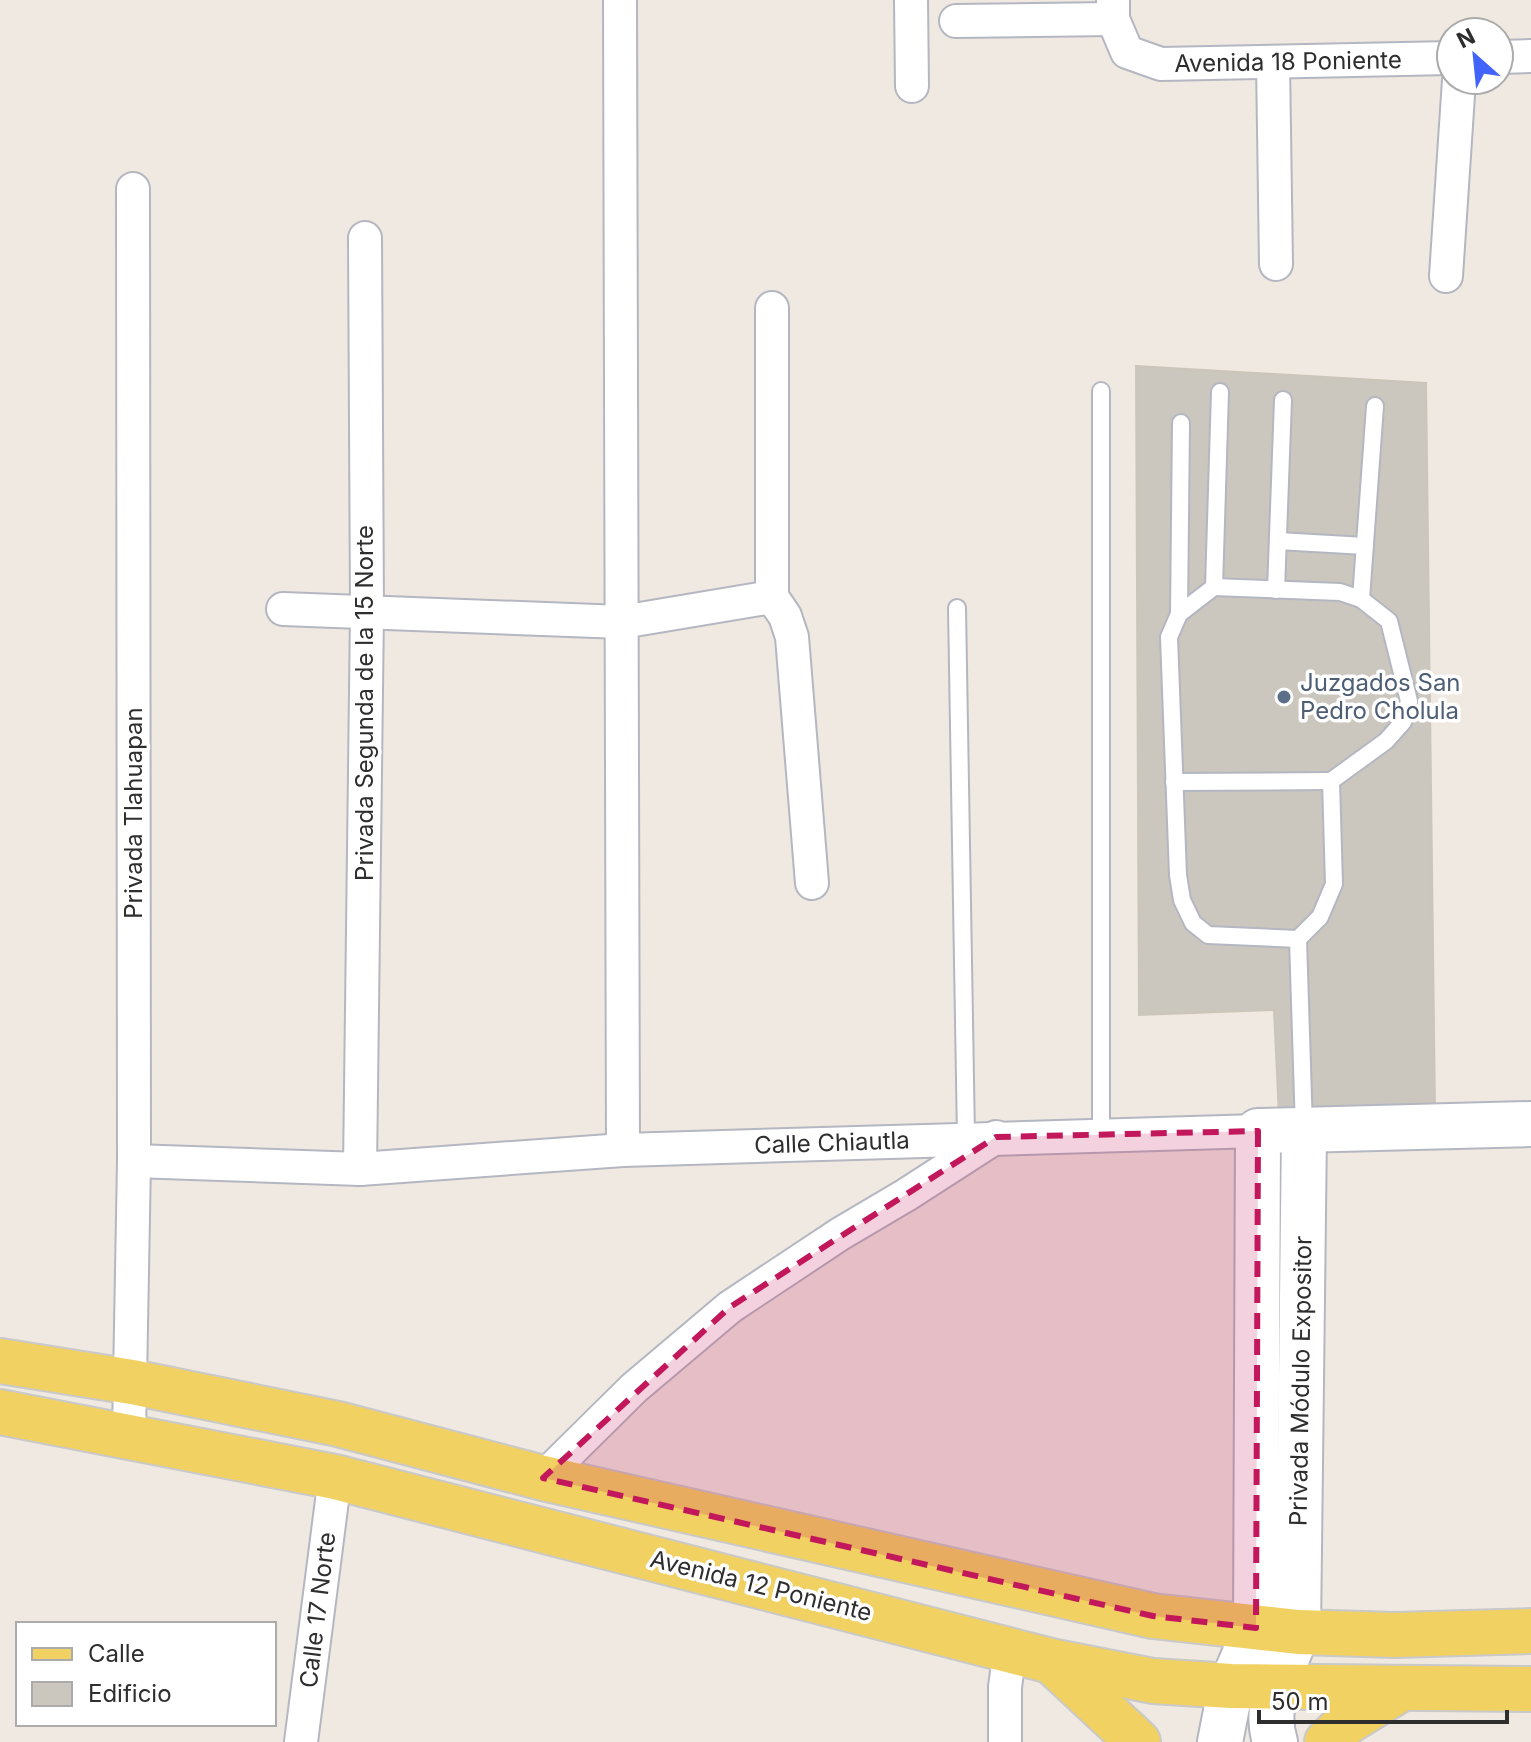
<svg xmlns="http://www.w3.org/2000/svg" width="1531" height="1742" viewBox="0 0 1531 1742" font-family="Inter,sans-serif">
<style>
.building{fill:#cbc7bf;stroke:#cbc5ba;stroke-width:2}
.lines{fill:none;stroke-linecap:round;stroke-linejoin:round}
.lane-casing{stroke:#b4b7c1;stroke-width:20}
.street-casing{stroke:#b4b7c1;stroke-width:36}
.secondary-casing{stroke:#b4b7c1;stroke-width:48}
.primary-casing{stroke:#c9c9c9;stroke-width:48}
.lane{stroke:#fff;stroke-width:16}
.street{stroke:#fff;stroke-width:32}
.secondary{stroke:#fff;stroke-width:44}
.primary{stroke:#f2d163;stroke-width:44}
.marked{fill:#c2185b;fill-opacity:0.2;stroke:#c2185b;stroke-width:6;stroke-dasharray:16 10;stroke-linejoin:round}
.service-dot{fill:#5c6f8a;stroke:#fff;stroke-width:3}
.labels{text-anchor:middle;stroke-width:7;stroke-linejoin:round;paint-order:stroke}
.street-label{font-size:24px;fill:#2e2e2e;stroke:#fff}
.service-label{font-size:24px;fill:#4e5e75;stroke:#fff;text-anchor:start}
</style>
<rect width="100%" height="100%" fill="#efe9e1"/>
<polygon class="building" points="1136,366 1426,383 1435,1112 1279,1116 1274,1010 1139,1015"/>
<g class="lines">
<g class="lane-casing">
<g id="lane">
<polyline points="1220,392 1214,587 1179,614 1169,637 1178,875 1182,900 1193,923 1208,935 1298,939 1304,1129"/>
<polyline points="1278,541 1365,546"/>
<polyline points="1214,587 1340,592 1361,599 1389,621 1409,701 1403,722 1386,741 1331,781 1334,884 1320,917 1298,939"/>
<polyline points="1276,590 1283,400"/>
<polyline points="1361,599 1375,406"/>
<polyline points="957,608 966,1138"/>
<polyline points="1179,614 1181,423"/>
<polyline points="1174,782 1331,781"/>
<polyline points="1101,1136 1101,391"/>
</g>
</g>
<g class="street-casing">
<g id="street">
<polyline points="620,0 623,1150"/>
<polyline points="911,0 912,86"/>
<polyline points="1113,0 1113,19 1127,52 1161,64 1451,58"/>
<polyline points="956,21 1113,19"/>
<polyline points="1499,57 1531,56"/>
<polyline points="1273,62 1276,264"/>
<polyline points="1446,276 1459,80"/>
<polyline points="772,597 772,308"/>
<polyline points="283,609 622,622 772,597 785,616 792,637 812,883"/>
<polyline points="134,1161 360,1169 623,1150 1258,1131"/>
<polyline points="360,1169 367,611 365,238"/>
<polyline points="129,1436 134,1161 133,189"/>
<polyline points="543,1478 634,1388 730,1307 840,1234 906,1195 996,1137"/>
<polyline points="301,1742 335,1477"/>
<polyline points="1005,1742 1005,1687 1010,1650"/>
</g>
</g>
<g class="secondary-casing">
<g id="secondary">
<polyline points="1220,1742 1231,1686 1256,1628 1258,1131 1531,1124"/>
<path d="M1275 1742C1263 1704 1283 1667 1298 1632L1304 1130"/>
</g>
</g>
<g class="primary-casing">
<g id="primary">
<polyline points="0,1361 132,1382 338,1424 543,1478 1153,1616 1298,1632 1395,1635 1531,1631"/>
<polyline points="0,1412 335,1477 1051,1661 1153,1681 1231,1686 1531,1689"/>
<polyline points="1051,1661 1138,1742"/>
<polyline points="1327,1742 1347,1722 1399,1690"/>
</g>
</g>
<use href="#lane" class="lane"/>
<use href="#street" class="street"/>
<use href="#secondary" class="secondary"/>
<use href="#primary" class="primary"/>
</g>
<path class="marked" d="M1258 1131 1256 1628 1153 1616 543 1478 730 1307 996 1137Z"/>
<circle class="service-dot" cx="1284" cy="697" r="8"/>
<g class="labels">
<g class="street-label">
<text transform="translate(1288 62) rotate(-1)" y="8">Avenida 18 Poniente</text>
<text transform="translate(365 703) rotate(-90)" y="8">Privada Segunda de la 15 Norte</text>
<text transform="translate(134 813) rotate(-90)" y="8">Privada Tlahuapan</text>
<text transform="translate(832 1143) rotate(-2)" y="8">Calle Chiautla</text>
<text transform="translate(1301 1381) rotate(-89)" y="8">Privada Módulo Expositor</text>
<text transform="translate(761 1586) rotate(14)" y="8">Avenida 12 Poniente</text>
<text transform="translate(318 1610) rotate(-83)" y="8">Calle 17 Norte</text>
</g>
<g class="service-label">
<text x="1300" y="691">Juzgados San<tspan x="1300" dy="28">Pedro Cholula</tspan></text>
</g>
</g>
<rect x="16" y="1622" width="260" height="104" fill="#ffffff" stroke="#ababab" stroke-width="2"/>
<rect x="32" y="1648" width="40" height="12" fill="#f2d163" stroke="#ababab" stroke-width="2"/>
<text x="88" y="1662" font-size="24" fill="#2e2e2e">Calle</text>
<rect x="32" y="1682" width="40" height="24" fill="#cbc7bf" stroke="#ababab" stroke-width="2"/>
<text x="88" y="1702" font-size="24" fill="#2e2e2e">Edificio</text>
<g transform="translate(1475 56) rotate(333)"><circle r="38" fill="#ffffff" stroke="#ababab" stroke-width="2"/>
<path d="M0-6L14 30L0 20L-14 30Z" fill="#4264fb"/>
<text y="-12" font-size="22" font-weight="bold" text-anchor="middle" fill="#2e2e2e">N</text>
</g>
<path d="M1259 1710v12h248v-12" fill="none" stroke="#2e2e2e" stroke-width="4"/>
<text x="1271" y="1710" font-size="24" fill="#2e2e2e" stroke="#ffffff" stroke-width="6" paint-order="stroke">50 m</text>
</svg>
